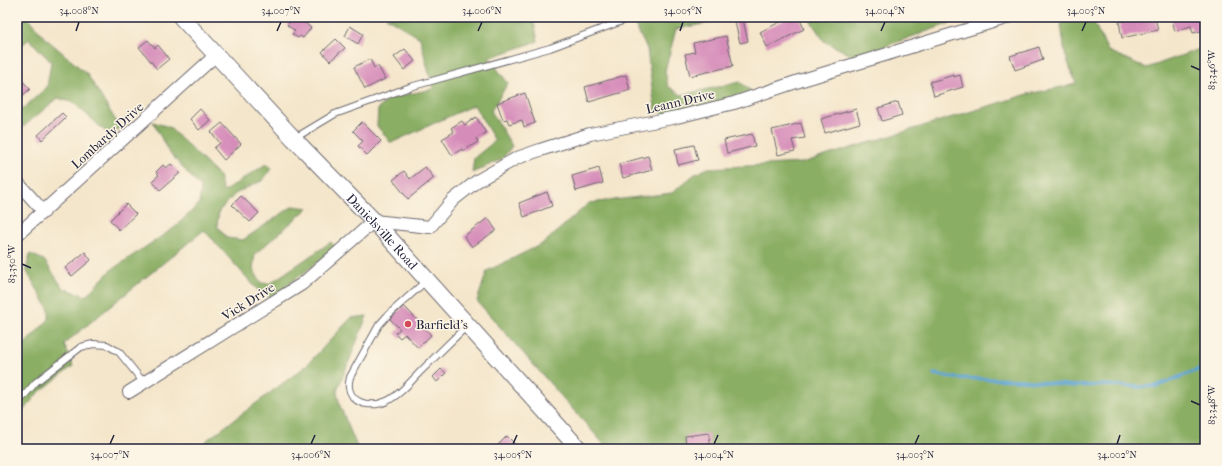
<svg xmlns="http://www.w3.org/2000/svg" width="1222" height="466" viewBox="0 0 1222 466" font-family="'IM FELL French Canon',serif">
<style>
.forest{fill:#8aae63;stroke:#56684f}
.lines{fill:none;stroke-linecap:round;stroke-linejoin:round}
.stream{stroke:#5ba3d1;stroke-width:3.5}
.building{fill:#d68cb9}
.service-casing{stroke:#6c676d;stroke-width:8}
.minor-casing{stroke:#6c676d;stroke-width:14}
.secondary-casing{stroke:#6c676d;stroke-width:18}
.service{stroke:#fff;stroke-width:6}
.minor{stroke:#fff;stroke-width:12}
.secondary{stroke:#fff;stroke-width:16}
.ticks{fill:none;stroke:#22223b;stroke-width:1.5}
.poi-dot{fill:#d1495b;stroke:#fcf5e5;stroke-width:1.5}
.labels{text-anchor:middle;stroke-width:3;stroke-linejoin:round;paint-order:stroke}
.street-label{font-size:13px;fill:#22223b;stroke:#fcf5e5}
.poi-label{font-size:13px;fill:#22223b;stroke:#fcf5e5;text-anchor:start}
.neatline{fill:none;stroke:#22223b;stroke-width:1.5}
.ticks-label{font-size:10px;text-anchor:middle;fill:#22223b}
</style>
<rect width="100%" height="100%" fill="#fcf5e5"/>
<filter id="ink" filterUnits="userSpaceOnUse"><feTurbulence type="fractalNoise" baseFrequency=".025" numOctaves="2"/><feDisplacementMap in="SourceGraphic" scale="8" xChannelSelector="R" yChannelSelector="G"/><feConvolveMatrix kernelMatrix="1 2 1 2 8 2 1 2 1" color-interpolation-filters="sRGB"/></filter>
<filter id="wash" filterUnits="userSpaceOnUse"><feTurbulence type="fractalNoise" baseFrequency=".012" numOctaves="4" result="noise"/><feDisplacementMap in="SourceGraphic" scale="16" xChannelSelector="R" yChannelSelector="G"/><feGaussianBlur stdDeviation="0.9" result="paint"/><feColorMatrix in="noise" values="0 0 0 0 0 0 0 0 0 0 0 0 0 0 0 0 0 1.4 0 .05"/><feComposite in="paint" operator="in"/></filter>
<g filter="url(#wash)">
<rect width="100%" height="100%" fill="#f4e6cb"/>
<g class="forest">
<polygon points="17,17 27,17 44,37 87,74 121,129 106,132 74,103 58,98 17,132 17,110 25,107 47,87 51,62 29,39 17,49"/>
<polygon points="386,17 527,17 534,23 538,41 489,58 508,83 491,111 512,146 502,159 472,173 474,158 495,141 474,105 391,143 377,126 378,109 389,98 433,89 420,38"/>
<polygon points="631,17 722,17 719,21 676,29 665,71 668,86 681,95 740,82 752,92 747,99 666,114 655,110 647,49"/>
<polygon points="808,17 967,17 855,57 824,41"/>
<polygon points="1074,17 1091,17 1108,51 1147,68 1205,47 1205,449 608,449 477,301 487,271 544,243 589,203 672,193 695,174 708,168 802,163 1028,94 1076,84 1065,54 1061,24"/>
<polygon points="153,122 169,127 219,176 223,192 266,164 272,168 263,180 235,194 219,211 217,226 227,238 243,240 293,206 308,208 255,254 253,269 261,283 269,284 331,242 336,248 271,298 257,289 204,230 64,344 73,366 38,393 17,418 17,352 49,319 49,310 26,270 30,254 44,260 63,288 86,296 111,270 174,228 199,204 201,188 168,151"/>
<polygon points="367,316 337,391 340,406 358,449 198,449 207,440 306,366 351,318"/>
</g>
<g class="lines">
<polyline class="stream" points="934,374 955,378 1023,380 1073,386 1106,385 1140,387 1157,386 1205,367"/>
</g>
<g id="blocks">
<g class="building">
<polygon points="294,17 298,17 311,28 303,38 300,36 298,38 292,34 295,31 287,25"/>
<polygon points="790,17 799,17 804,29 767,47 760,32"/>
<polygon points="1140,17 1155,17 1158,30 1122,38 1119,22"/>
<polygon points="1171,17 1202,17 1205,30 1193,33 1191,26 1175,31"/>
<polygon points="743,20 748,41 740,43 735,22"/>
<polygon points="350,26 363,34 358,44 345,36"/>
<polygon points="726,36 733,66 690,76 685,54 695,52 693,43"/>
<polygon points="336,39 345,48 330,61 322,52"/>
<polygon points="148,40 155,48 158,45 169,59 157,69 139,47"/>
<polygon points="1039,47 1043,60 1015,70 1010,56"/>
<polygon points="405,49 415,61 404,70 394,57"/>
<polygon points="370,59 374,68 378,66 385,79 365,89 354,67"/>
<polygon points="17,75 30,89 21,97 17,93"/>
<polygon points="626,75 630,90 589,102 585,87"/>
<polygon points="954,75 954,77 960,75 963,87 934,96 930,82"/>
<polygon points="525,93 535,123 524,127 522,120 509,124 507,119 503,120 497,103"/>
<polygon points="898,102 902,115 882,121 878,108"/>
<polygon points="200,109 210,120 199,130 190,119"/>
<polygon points="856,109 860,123 825,133 821,119"/>
<polygon points="62,113 66,117 42,140 38,135"/>
<polygon points="476,117 486,133 476,139 478,142 463,151 462,149 452,155 442,139 454,132 451,128 462,121 465,125"/>
<polygon points="362,122 381,141 367,155 358,146 363,141 353,131"/>
<polygon points="222,123 241,144 224,160 214,148 220,143 211,132"/>
<polygon points="801,123 805,138 792,140 795,151 778,155 772,130"/>
<polygon points="752,134 755,146 727,153 724,140"/>
<polygon points="694,145 698,160 678,165 675,149"/>
<polygon points="648,156 652,170 623,178 619,164"/>
<polygon points="171,164 180,173 160,190 152,181 159,175 156,172 163,165 166,168"/>
<polygon points="425,167 434,178 408,199 393,180 404,171 410,179"/>
<polygon points="599,168 603,183 576,191 572,176"/>
<polygon points="547,192 552,206 524,217 519,203"/>
<polygon points="241,196 259,213 250,222 232,205"/>
<polygon points="126,204 136,214 119,230 110,220"/>
<polygon points="488,218 496,230 472,247 464,236"/>
<polygon points="85,252 91,260 72,276 65,268"/>
<polygon points="404,306 431,335 418,348 405,334 400,338 395,333 400,329 390,319"/>
<polygon points="441,369 446,373 437,382 433,377"/>
<polygon points="709,433 710,447 704,447 704,449 686,449 685,436"/>
<polygon points="507,436 520,449 495,448"/>
</g>
</g>
</g>
<g filter="url(#ink)">
<use href="#blocks" fill-opacity="0" stroke="#6c676d" stroke-width="1"/>
<g class="lines">
<g class="service-casing">
<g id="service">
<polyline points="295,138 335,114 410,87 550,48 633,17"/>
<path d="M427 280 387 316 379 325 350 377C348 385 348 390 353 397 361 406 376 406 387 401 400 395 411 381 421 371 437 355 452 340 468 325"/>
<polyline points="17,404 36,382 81,347 93,344 107,345 119,352 144,383"/>
</g>
</g>
<g class="minor-casing">
<g id="minor">
<polyline points="17,182 44,212"/>
<polyline points="17,235 216,55"/>
<polyline points="129,392 302,284 374,221 430,227 453,200 477,181 517,158 540,150 590,134 677,117 734,103 799,81 1009,17"/>
</g>
</g>
<g class="secondary-casing">
<g id="secondary">
<path id="s1" d="M181 17 294 139 374 221 579 449"/>
</g>
</g>
<use href="#service" class="service"/>
<use href="#minor" class="minor"/>
<use href="#secondary" class="secondary"/>
</g>
</g>
<path class="ticks" d="M76 31 79 22M277 31 281 22M478 31 482 22M680 31 683 22M881 31 885 22M1082 31 1086 22M1191 66 1200 70M22 264 31 268M1191 401 1200 405M110 444 114 435M311 444 315 435M513 444 517 435M714 444 718 435M915 444 919 435M1117 444 1120 435"/>
<circle class="poi-dot" cx="408" cy="324" r="4"/>
<g class="labels">
<g class="street-label">
<text transform="translate(680 101) rotate(-13)" y="5">Leann Drive</text>
<text transform="translate(107 135) rotate(-42)" y="5">Lombardy Drive</text>
<text dy="5" stroke="none"><textPath href="#s1" startOffset="294">Danielsville Road</textPath></text>
<text transform="translate(248 301) rotate(-32)" y="5">Vick Drive</text>
</g>
<g class="poi-label">
<text x="416" y="329">Barfield's</text>
</g>
</g>
<rect width="1222" height="466" fill="none" stroke="#fcf5e5" stroke-width="44"/>
<rect x="22" y="22" width="1178" height="422" class="neatline"/>
<g class="ticks-label">
<text x="79" y="14">34.008°N</text>
<text x="281" y="14">34.007°N</text>
<text x="482" y="14">34.006°N</text>
<text x="683" y="14">34.005°N</text>
<text x="885" y="14">34.004°N</text>
<text x="1086" y="14">34.003°N</text>
<text transform="translate(1211 70) rotate(-90)" y="4">83.346°W</text>
<text transform="translate(11 264) rotate(-90)" y="4">83.350°W</text>
<text transform="translate(1211 405) rotate(-90)" y="4">83.348°W</text>
<text x="110" y="458">34.007°N</text>
<text x="311" y="458">34.006°N</text>
<text x="513" y="458">34.005°N</text>
<text x="714" y="458">34.004°N</text>
<text x="915" y="458">34.003°N</text>
<text x="1117" y="458">34.002°N</text>
</g>
</svg>
